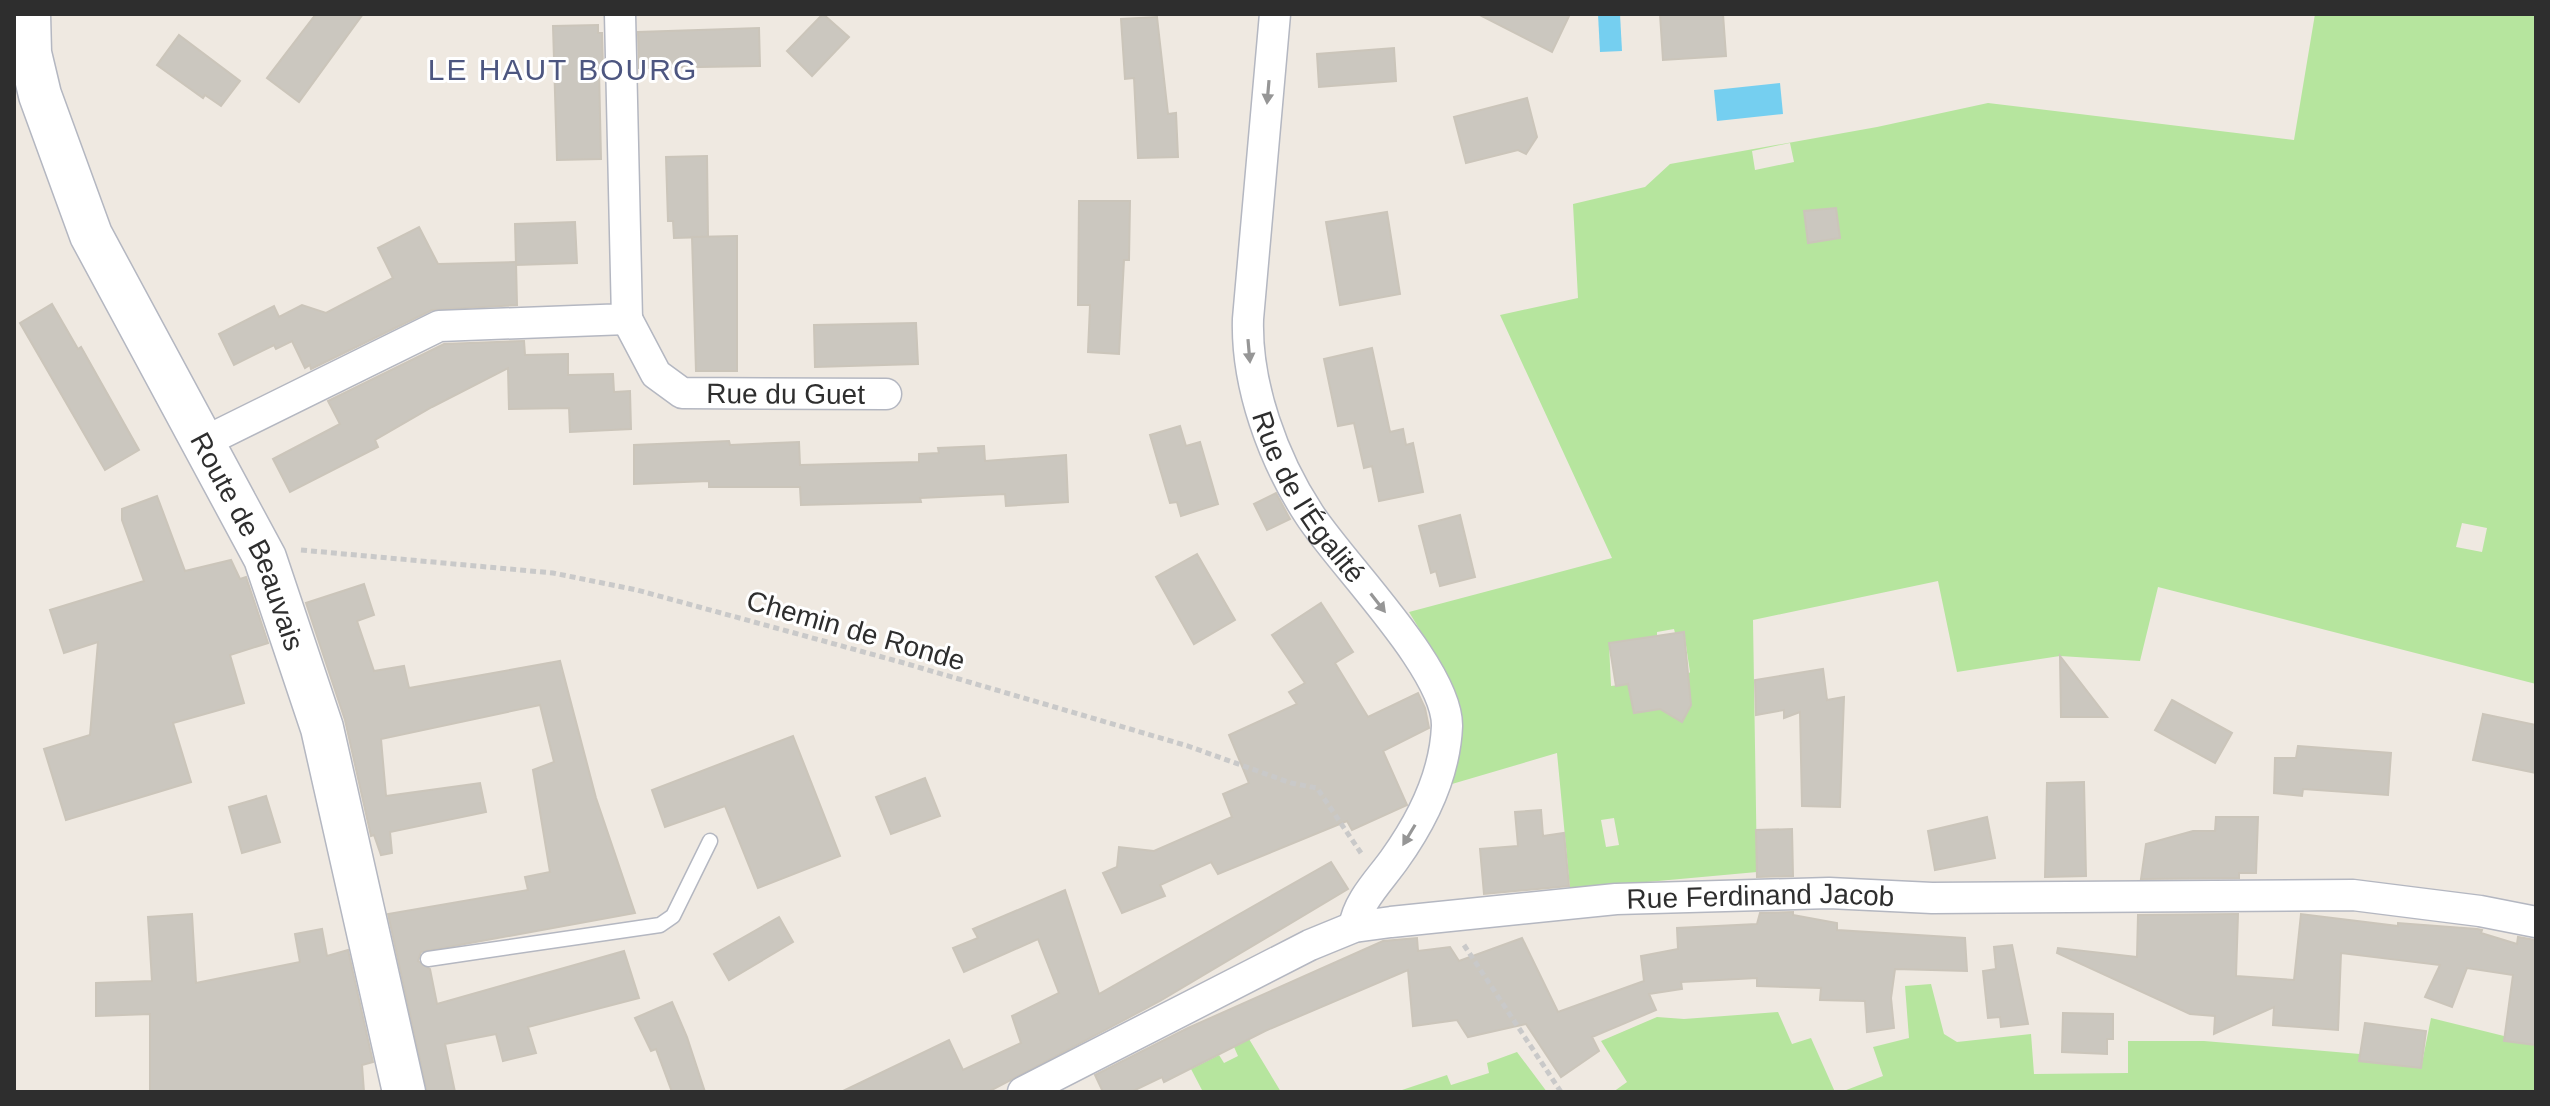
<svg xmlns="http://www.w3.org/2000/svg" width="2550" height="1106" viewBox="0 0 2550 1106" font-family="Helvetica,sans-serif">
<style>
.green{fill:#b6e59e;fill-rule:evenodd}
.water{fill:#75cff0}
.building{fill:#cbc7bf;stroke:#cbc5ba;stroke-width:2}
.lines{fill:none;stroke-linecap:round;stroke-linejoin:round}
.service-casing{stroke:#b4b7c1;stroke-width:17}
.minor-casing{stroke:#b4b7c1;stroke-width:33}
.secondary-casing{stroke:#b4b7c1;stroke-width:45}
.path{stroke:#c9c9c9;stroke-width:5;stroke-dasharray:6 4;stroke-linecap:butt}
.service{stroke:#fff;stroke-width:14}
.minor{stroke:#fff;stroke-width:30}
.secondary{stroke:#fff;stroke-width:42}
.oneway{fill:#969696}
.labels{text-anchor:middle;stroke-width:6;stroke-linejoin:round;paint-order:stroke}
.street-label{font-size:28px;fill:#2e2e2e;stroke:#fff}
.neighbourhood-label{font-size:30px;letter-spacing:2px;fill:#4d5680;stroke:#fff}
</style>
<rect width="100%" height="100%" fill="#efe9e1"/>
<g class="green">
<path d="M2315 14 2536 15V684L2158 587 2140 661 2060 656 1957 672 1938 581 1753 620 1757 872 1570 889 1557 753 1452 784 1460 716 1443 668 1409 612 1612 558 1500 315 1578 298 1573 204 1645 187 1670 164 1877 127 1988 103 2294 140ZM1790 143 1794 162 1755 170 1752 151ZM1836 208 1840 238 1808 243 1804 212ZM2462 523 2487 528 2482 552 2456 547ZM1674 629 1675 633 1684 632 1690 672 1660 709 1634 712 1628 684 1611 686 1609 644 1657 636V632ZM1614 818 1619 845 1606 847 1601 820Z"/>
<polygon points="1931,984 1944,1034 1957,1042 2031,1034 2034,1074 2128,1073 2128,1041 2204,1041 2360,1054 2359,1061 2421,1068 2431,1018 2504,1036 2504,1041 2536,1045 2536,1092 1841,1092 1883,1076 1873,1047 1909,1038 1905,986"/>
<polygon points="1778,1012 1792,1044 1811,1038 1835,1092 1613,1092 1627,1082 1601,1041 1657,1017 1684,1019"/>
<polygon points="1249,1039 1281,1092 1203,1092 1191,1069 1219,1055 1224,1063 1238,1056 1234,1047"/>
<polygon points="1517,1052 1547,1092 1396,1092 1447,1075 1451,1085 1489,1073 1487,1063"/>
</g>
<g class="water">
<polygon points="1598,14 1620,14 1622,51 1600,52"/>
<polygon points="1780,83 1783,114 1717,121 1714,90"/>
</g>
<g class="building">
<polygon points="316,14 363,14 299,102 267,78"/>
<polygon points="823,14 849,37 812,76 787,51"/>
<polygon points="1478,14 1570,14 1552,52"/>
<polygon points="1660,14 1723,14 1726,56 1663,60"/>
<polygon points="1157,17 1168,114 1176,113 1178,157 1138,158 1134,78 1125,79 1121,19"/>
<polygon points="598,25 598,33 602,33 603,69 599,69 601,159 557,160 553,26"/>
<polygon points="759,28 760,66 639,68 638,32"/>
<polygon points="179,35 240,81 221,106 205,95 203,98 157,65"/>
<polygon points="1394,48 1396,81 1319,87 1317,54"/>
<polygon points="1527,98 1537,137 1526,154 1518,150 1466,163 1454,117"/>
<polygon points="707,156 708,237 674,238 673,221 668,221 666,157"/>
<polygon points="1079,201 1130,201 1129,260 1124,260 1119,354 1088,352 1090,305 1078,305"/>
<polygon points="1836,208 1840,238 1808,243 1804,211"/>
<polygon points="1387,212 1400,294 1340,305 1326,222"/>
<polygon points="575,222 577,263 516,265 515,224"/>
<polygon points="419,227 438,264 516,262 517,305 432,310 311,369 310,365 305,368 292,341 276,349 274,345 234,365 219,334 274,306 279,317 302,305 326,313 393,278 378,248"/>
<polygon points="737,236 737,371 696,371 692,237"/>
<polygon points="52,304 78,349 81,347 139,450 105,470 20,323"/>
<polygon points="916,323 918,364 815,367 814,325"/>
<polygon points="524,341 525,355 568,354 568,375 613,374 614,392 630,391 631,429 570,432 569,408 509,409 508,368 432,407 375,440 378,447 290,492 273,459 340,424 328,401 444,344"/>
<polygon points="1372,348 1390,432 1403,429 1406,445 1413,443 1423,492 1379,501 1372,466 1364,468 1354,423 1338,426 1324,359"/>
<polygon points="1180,426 1186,446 1200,442 1218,504 1181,516 1177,502 1170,503 1150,435"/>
<polygon points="729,441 730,445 799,442 800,465 919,462 919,454 939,453 938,448 984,446 985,461 1066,455 1068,502 1006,506 1005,494 920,498 921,502 801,505 800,487 709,487 709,481 634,484 634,445"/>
<polygon points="1276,493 1290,519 1267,530 1254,504"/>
<polygon points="157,496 185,571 231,560 240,579 246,577 268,643 230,655 244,703 173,723 191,782 66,820 44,749 90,735 98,642 64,653 50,610 144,581 122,520 122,509"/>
<polygon points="1460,515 1475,577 1440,586 1436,571 1431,573 1419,526"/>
<polygon points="1197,554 1235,620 1194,644 1156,577"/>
<polygon points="364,584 374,615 357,621 374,671 404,666 409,688 560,661 596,798 635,913 421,952 418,961 430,969 437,1004 624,951 639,998 528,1027 536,1053 503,1061 496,1034 445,1044 455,1092 427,1092 388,914 528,890 525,877 550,872 533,770 554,762 540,705 381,739 386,796 480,783 486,812 390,832 392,853 381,855 374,835 371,836 345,720 306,603"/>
<polygon points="1321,603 1353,652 1335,663 1368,717 1418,693 1425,708 1429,728 1383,751 1407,805 1352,830 1347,821 1218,874 1211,862 1160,885 1165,896 1122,913 1103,873 1117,867 1119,847 1154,851 1232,817 1223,794 1249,783 1229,735 1297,704 1289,692 1305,683 1272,635"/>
<polygon points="1684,632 1691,705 1682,722 1660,709 1634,713 1628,684 1616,686 1609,643"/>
<polygon points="2060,656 2107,717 2061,717"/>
<polygon points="1823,669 1827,700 1844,697 1840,807 1802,806 1800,712 1784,718 1784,710 1756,715 1755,680"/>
<polygon points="2172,700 2232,733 2215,763 2155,730"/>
<polygon points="2483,714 2536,725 2536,773 2473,760"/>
<polygon points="793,736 840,856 758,888 725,806 665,827 652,790"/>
<polygon points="2298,746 2391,753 2388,795 2303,789 2302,796 2274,793 2275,758 2296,758"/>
<polygon points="925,778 940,816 891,834 876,797"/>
<polygon points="2084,782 2086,876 2045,877 2047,783"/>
<polygon points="266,796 280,842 242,853 229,807"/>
<polygon points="1541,810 1543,836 1564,833 1569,886 1484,894 1480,849 1518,846 1515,812"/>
<polygon points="1987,817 1995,858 1935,870 1928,831"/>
<polygon points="2216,817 2258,817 2256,873 2239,873 2239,878 2141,879 2146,844 2193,831 2215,831"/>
<polygon points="1792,829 1793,876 1757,877 1756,830"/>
<polygon points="1331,862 1348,889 1160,1001 988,1092 841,1092 949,1040 963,1070 1021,1043 1012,1016 1059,993 1038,939 964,972 953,948 978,938 973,929 1065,890 1099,994"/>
<polygon points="1793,912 1793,915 1837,923 1837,930 1965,938 1967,971 1895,969 1891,998 1894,1028 1867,1032 1865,1001 1820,1000 1821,988 1757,986 1757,978 1681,982 1682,989 1649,994 1656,1010 1592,1037 1599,1051 1561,1077 1526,1024 1468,1037 1457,1020 1413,1026 1408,970 1265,1031 1164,1082 1162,1077 1131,1092 1103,1092 1095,1075 1188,1028 1383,941 1417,938 1418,951 1450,947 1459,961 1522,938 1558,1012 1644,981 1641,956 1678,949 1677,928 1757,924 1760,913"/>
<polygon points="192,914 196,983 300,962 295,934 322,929 327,956 348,950 373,1062 362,1065 364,1092 150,1092 150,1014 96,1016 96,983 152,981 148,917"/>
<polygon points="2238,914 2236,976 2294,980 2301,914 2398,926 2398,923 2477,929 2482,930 2481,933 2517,944 2518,937 2536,940 2536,1045 2504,1041 2513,975 2467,968 2452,1007 2425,997 2440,965 2341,953 2338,1030 2273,1025 2274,1007 2214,1034 2215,1016 2190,1014 2057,953 2058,948 2137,957 2138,915"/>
<polygon points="779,917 793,942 729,980 714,954"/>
<polygon points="2012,945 2028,1024 2001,1027 2000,1017 1988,1018 1983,971 1996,969 1994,947"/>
<polygon points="672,1002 687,1037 705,1092 672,1092 656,1049 651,1051 635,1018"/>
<polygon points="2063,1013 2113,1014 2113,1039 2107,1039 2107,1054 2062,1052"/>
<polygon points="2365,1023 2426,1031 2421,1068 2359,1061"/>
</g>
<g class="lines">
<g class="service-casing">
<polyline id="service" points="428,959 660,925 673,916 710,841"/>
</g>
<g class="minor-casing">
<g id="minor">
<path id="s1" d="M1275 14 1248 319C1246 385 1273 459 1309 514 1341 564 1448 669 1447 726 1445 775 1422 821 1394 860 1379 881 1358 901 1354 927"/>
<path id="s2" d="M627 319 656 374 682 393 886 394"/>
<polyline points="202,443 439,326 627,319 620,14"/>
<path id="s3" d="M1023 1092 1310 945 1354 927 1391 922 1616 899 1829 893 1932 898 2353 895 2480 911 2536 922"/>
</g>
</g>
<g class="secondary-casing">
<g id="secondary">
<path id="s4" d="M29 14 30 53 40 95 91 235 265 558 322 728 404 1092"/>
</g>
</g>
<g class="path">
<polyline points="301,550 553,573 637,590 904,663 1188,746 1291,783 1317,788 1361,853"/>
<polyline points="1464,945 1561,1092"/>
</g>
<use href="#service" class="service"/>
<use href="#minor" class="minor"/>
<use href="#secondary" class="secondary"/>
</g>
<defs><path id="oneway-solid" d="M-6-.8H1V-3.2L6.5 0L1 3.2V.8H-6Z" transform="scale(2)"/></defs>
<g class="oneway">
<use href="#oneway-solid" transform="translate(1268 92) rotate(95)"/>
<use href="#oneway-solid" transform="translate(1249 351) rotate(85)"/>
<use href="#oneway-solid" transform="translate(1378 603) rotate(52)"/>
<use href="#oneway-solid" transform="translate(1409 835) rotate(121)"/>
</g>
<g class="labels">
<g class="street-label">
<text dy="10" stroke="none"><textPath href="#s2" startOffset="198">Rue du Guet</textPath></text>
<text dy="10" stroke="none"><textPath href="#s1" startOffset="498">Rue de l'Égalité</textPath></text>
<text dy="10" stroke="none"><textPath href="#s4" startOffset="576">Route de Beauvais</textPath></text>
<text transform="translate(856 630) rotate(16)" y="10">Chemin de Ronde</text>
<text dy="10" stroke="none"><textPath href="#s3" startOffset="778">Rue Ferdinand Jacob</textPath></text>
</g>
<g class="neighbourhood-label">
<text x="563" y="80">LE HAUT BOURG</text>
</g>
</g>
<rect width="2550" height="1106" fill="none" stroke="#2e2e2e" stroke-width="32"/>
</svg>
